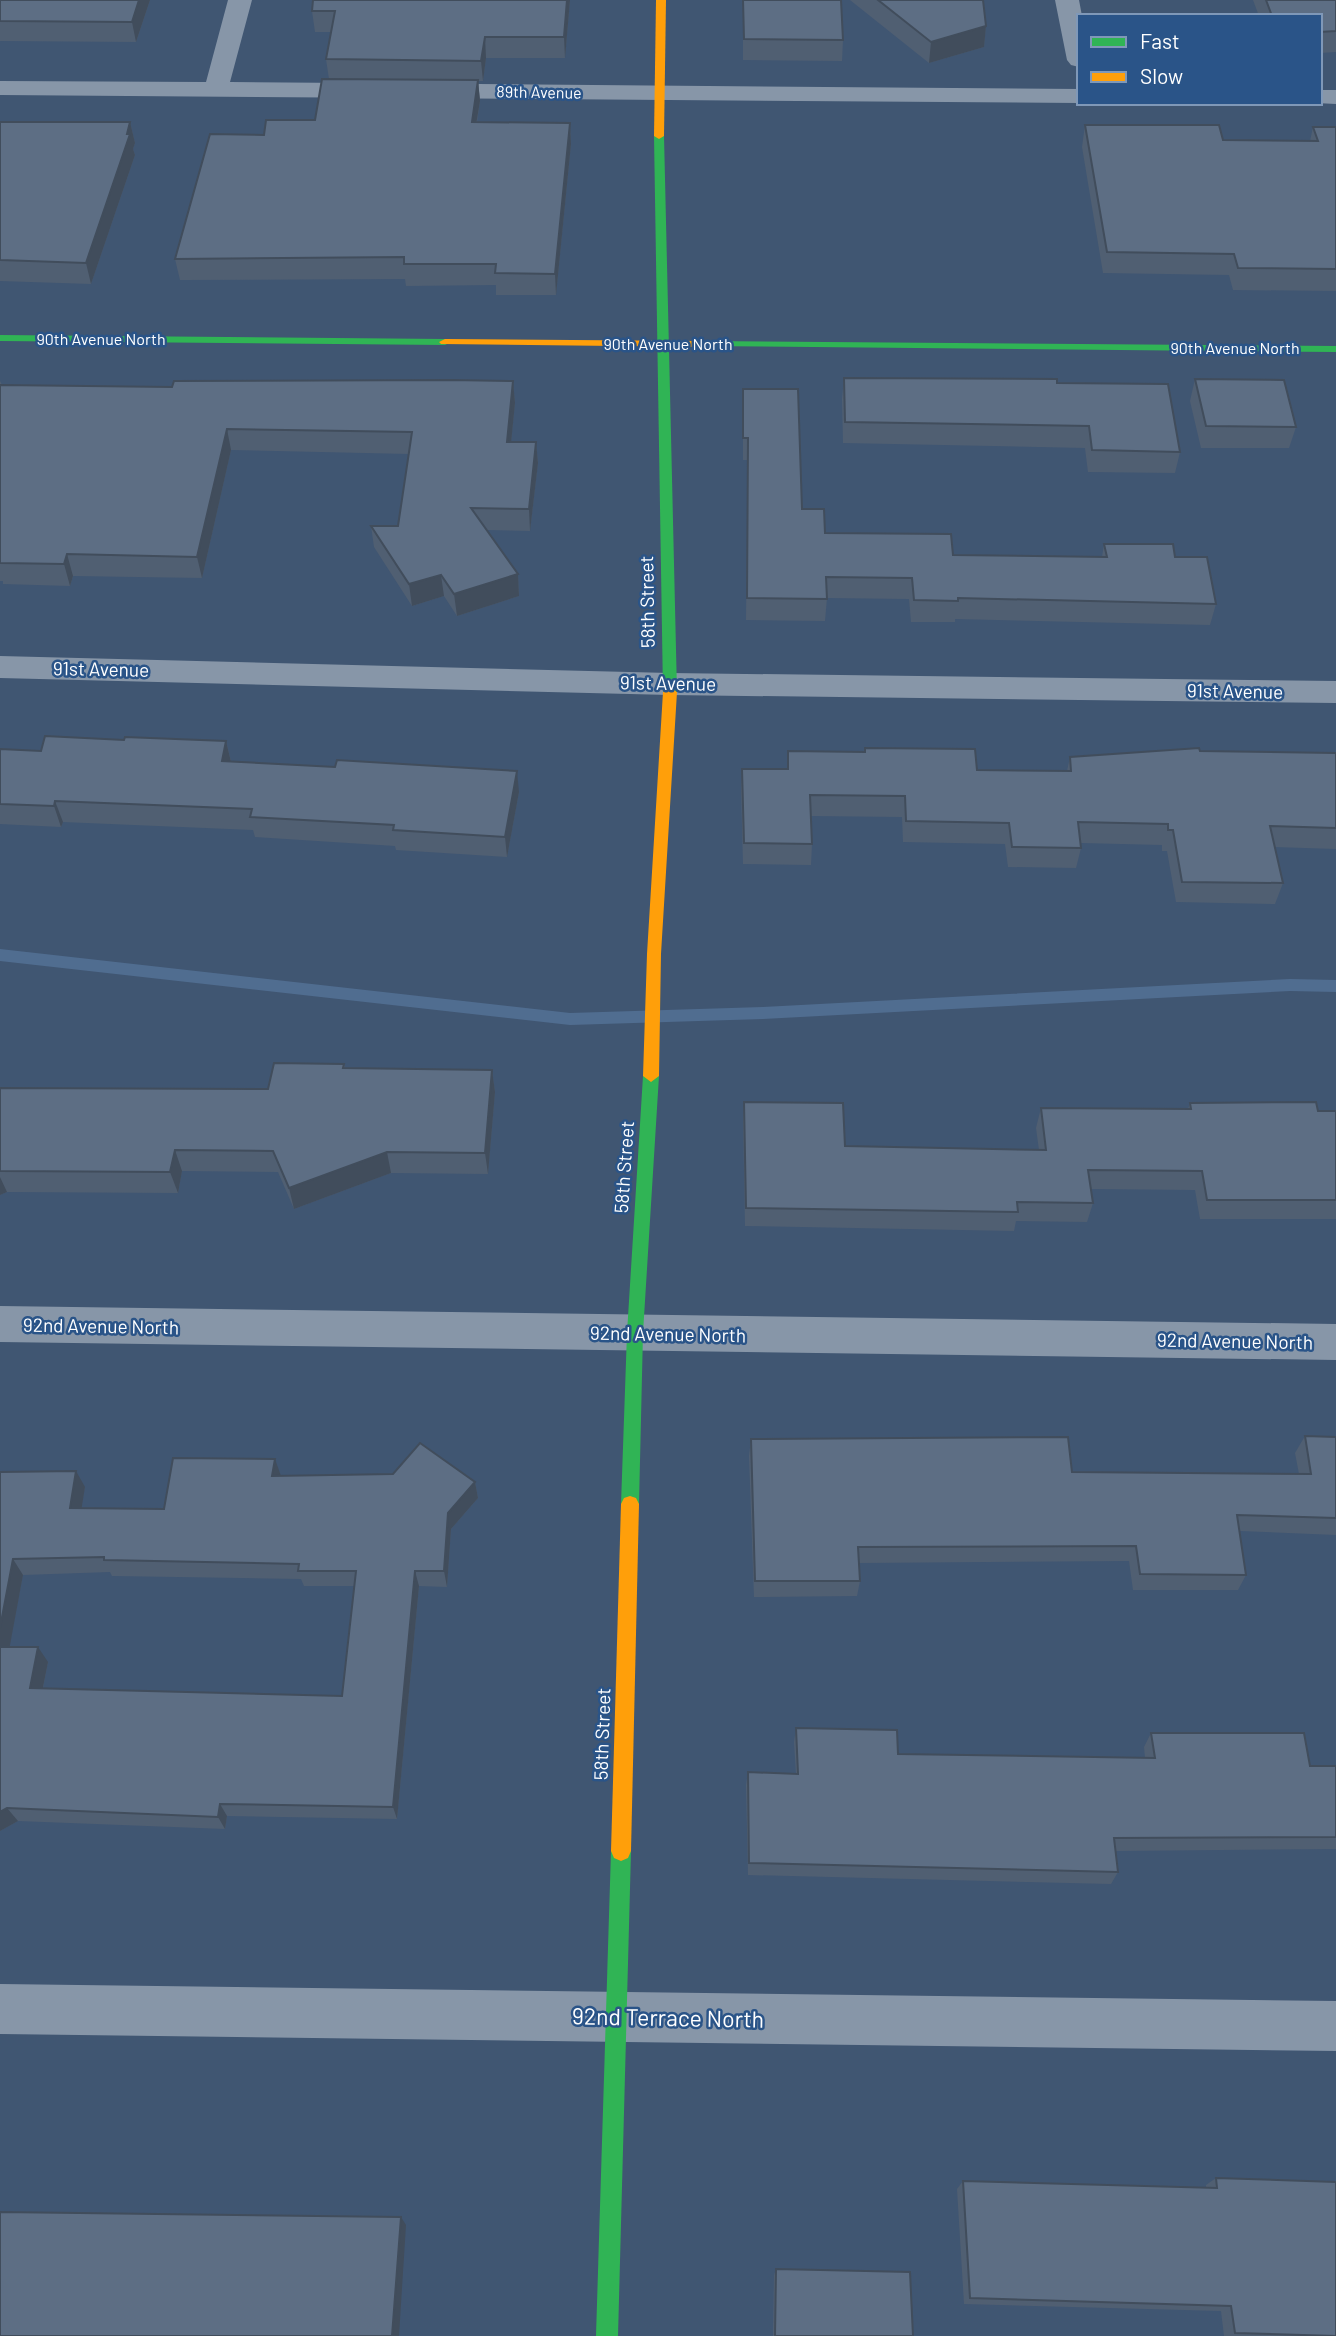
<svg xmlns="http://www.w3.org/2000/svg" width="1336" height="2336" viewBox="0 0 1336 2336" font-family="Barlow,sans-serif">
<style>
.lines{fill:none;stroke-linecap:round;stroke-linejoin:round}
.stream{fill:#506d90;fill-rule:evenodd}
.street{fill:#8796a8;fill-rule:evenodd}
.fast{fill:#30b455;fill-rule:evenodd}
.slow{fill:#ff9f0a;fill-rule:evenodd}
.wall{fill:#505f72;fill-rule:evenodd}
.shaded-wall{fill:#414d5c}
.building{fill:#5d6e84;stroke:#414d5c;stroke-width:2}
.labels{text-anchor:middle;stroke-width:5;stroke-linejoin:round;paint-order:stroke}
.far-street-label{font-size:16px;fill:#fff;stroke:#2a5488}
.street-label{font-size:19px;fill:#fff;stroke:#2a5488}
.near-street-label{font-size:23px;fill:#fff;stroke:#2a5488}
</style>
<rect width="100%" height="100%" fill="#405672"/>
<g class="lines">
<polygon class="stream" points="0,949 570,1013 763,1007 1290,979 1336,980 1336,992 1290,991 763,1019 570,1025 0,961"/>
<g class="street">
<polygon points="228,0 252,0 230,82 1079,89 1079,103 0,95 0,81 206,82"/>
<polygon points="1055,0 1079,0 1082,16 1079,16 1079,67 1071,65 1067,60"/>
<polygon points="1320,90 1336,90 1336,104 1316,103 1320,103"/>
<polygon points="0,656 670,673 1336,681 1336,703 670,695 0,678"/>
<polygon points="0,1306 1336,1324 1336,1360 0,1342"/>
<polygon points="0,1984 1336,2001 1336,2051 0,2034"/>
</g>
<g class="fast">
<polygon points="659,133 664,136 677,692 670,697 663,692 654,136"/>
<polygon points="0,335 445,339 451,342 445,345 0,341"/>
<polygon points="703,341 1336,346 1336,352 699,346 697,344"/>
<polygon points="651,1070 659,1076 643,1333 639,1504 636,1510 630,1512 624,1510 621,1504 627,1333 643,1076"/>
<polygon points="621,1841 628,1844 631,1851 618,2336 596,2336 611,1851 614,1844"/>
</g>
<g class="slow">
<polygon points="656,0 666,0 664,136 659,139 654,136"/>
<polygon points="445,339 703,341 709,344 703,347 441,344 439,342"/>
<polygon points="670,687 677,692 661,954 659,1076 651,1082 643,1076 647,954 663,692"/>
<polygon points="630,1496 636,1498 639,1504 631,1851 628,1858 621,1861 614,1858 611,1851 621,1504 624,1498"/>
</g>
</g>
<g class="wall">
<polygon points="0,0 150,0 136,42 0,41"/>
<polygon points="570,0 565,58 486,58 483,81 478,81 480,101 477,122 570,123 571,144 556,295 496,295 496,285 406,286 405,279 180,280 175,259 264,135 315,120 329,79 326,59 331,32 315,32 312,11"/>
<polygon points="743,0 841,0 843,40 842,61 743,60"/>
<polygon points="850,0 983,0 986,26 984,47 929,63"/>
<polygon points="1253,0 1336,0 1336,52 1320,53 1320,16 1259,16"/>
<polygon points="0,122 130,122 135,143 133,149 135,155 91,284 0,281"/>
<polygon points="1085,125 1223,140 1310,141 1313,127 1336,127 1336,291 1233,290 1229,275 1103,273 1082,147"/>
<polygon points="844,378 1057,383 1180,452 1175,473 1088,472 1085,448 843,443 842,399"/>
<polygon points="1195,379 1296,427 1289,448 1201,448 1190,401"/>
<polygon points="0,381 2,385 172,387 513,381 515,403 511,442 536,442 538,463 530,531 487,530 518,574 519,596 457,616 444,596 412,606 374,547 371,526 398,526 409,454 231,450 202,578 73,576 70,586 3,584 3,581 0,581"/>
<polygon points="743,389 802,509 825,533 953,555 1102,557 1104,544 1175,557 1216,604 1210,625 955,619 955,622 911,622 909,599 827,598 825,621 746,620 748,460 743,460"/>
<polygon points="124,740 226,741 231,761 519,792 507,857 396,850 395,846 255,837 253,830 63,822 61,827 0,824 0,749 41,751"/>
<polygon points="788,751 977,770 1067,771 1070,757 1200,751 1336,753 1336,849 1274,847 1283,883 1275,904 1176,902 1167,851 1162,851 1162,845 1081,843 1081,848 1076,868 1008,867 1005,844 903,842 902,817 811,816 812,844 811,865 743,864 741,790 742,769 787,769"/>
<polygon points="344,1064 345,1068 492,1070 495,1092 488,1174 391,1173 294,1209 278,1172 182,1171 178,1193 7,1192 0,1195 0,1088 268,1089"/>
<polygon points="744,1102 845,1146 1039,1150 1036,1128 1041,1108 1188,1109 1190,1103 1336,1111 1336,1219 1200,1219 1195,1190 1091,1189 1093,1203 1087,1222 1016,1221 1014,1231 745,1226 743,1121"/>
<polygon points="1305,1436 1336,1437 1336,1535 1240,1531 1246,1575 1238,1590 1133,1590 1129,1561 859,1563 860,1581 857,1596 754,1597 749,1456 751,1439 1072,1472 1299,1474 1295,1453"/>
<path d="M0 1472 85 1487 81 1508 164 1509 281 1476 475 1482 478 1498 451 1529 447 1587 419 1586 397 1819 227 1816 225 1829 18 1821 0 1831ZM110 1572 112 1576 301 1579 304 1586H354L342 1696 43 1688 48 1662 9 1647 23 1575Z"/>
<polygon points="796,1728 898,1754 1145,1758 1144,1747 1151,1733 1310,1766 1336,1766 1336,1849 1116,1851 1118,1872 1111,1884 748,1875 746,1785 748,1772 796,1774 794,1742"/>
<polygon points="1216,2178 1336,2336 1224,2336 1221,2311 964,2304 957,2189 963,2181 1206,2188 1206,2185"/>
<polygon points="776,2269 913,2336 773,2336 774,2275"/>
</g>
<g class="shaded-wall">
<polygon points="139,0 150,0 136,42 132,22"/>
<polygon points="567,0 570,0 565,58 564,37"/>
<polygon points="986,26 984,47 929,63 931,42"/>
<polygon points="485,37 486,58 483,81 481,61"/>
<polygon points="478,80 480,101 473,143 472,122"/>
<polygon points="130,122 135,143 133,149 135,155 91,284 86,263"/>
<polygon points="570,123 571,144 556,295 555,274"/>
<polygon points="513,381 515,403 509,463 507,442"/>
<polygon points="227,429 231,450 202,578 197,557"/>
<polygon points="536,442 538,463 530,531 529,509"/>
<polygon points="67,554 73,576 70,586 64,564"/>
<polygon points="518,574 519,596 457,616 454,594"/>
<polygon points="441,575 444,596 412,606 409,584"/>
<polygon points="226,741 231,762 222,761"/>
<polygon points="517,771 519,792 507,857 505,837"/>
<polygon points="55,801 63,822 61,827 54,806"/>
<polygon points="492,1070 495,1092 488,1174 485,1153"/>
<polygon points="175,1150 182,1171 178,1193 170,1172"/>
<polygon points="387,1152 391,1173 294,1209 289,1188"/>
<polygon points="0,1177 7,1192 0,1195"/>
<polygon points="275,1459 281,1476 272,1476"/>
<polygon points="76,1471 85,1487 79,1524 70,1508"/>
<polygon points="475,1482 478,1498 451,1529 447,1587 444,1571 448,1513"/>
<polygon points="13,1559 23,1575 7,1661 0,1652 0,1628"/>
<polygon points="415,1571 419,1586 397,1819 393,1807"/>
<polygon points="38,1647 48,1662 40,1702 30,1688"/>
<polygon points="220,1804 227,1816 225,1829 218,1817"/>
<polygon points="7,1808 18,1821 0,1831 0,1812"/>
<polygon points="401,2217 406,2225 399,2336 392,2336"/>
</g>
<g class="building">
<polygon points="0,0 139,0 132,22 0,21"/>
<polygon points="313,0 567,0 564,37 485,37 481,61 326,59 335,11 312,11"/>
<polygon points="743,0 841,0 843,40 744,39"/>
<polygon points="878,0 983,0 986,26 931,42"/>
<polygon points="1266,0 1336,0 1336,31 1320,32 1320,16 1272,16"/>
<polygon points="322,79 478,80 472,122 570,123 555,274 495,273 496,264 404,264 404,257 175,259 210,134 264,135 266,120 315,120"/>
<polygon points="0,122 130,122 127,134 130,134 86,263 0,260"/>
<polygon points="1085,125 1219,125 1223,140 1318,141 1313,127 1336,127 1336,269 1238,268 1234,254 1107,252"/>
<polygon points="844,378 1057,379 1057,383 1168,384 1180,452 1092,450 1089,426 845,422"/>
<polygon points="1195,379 1284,380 1296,427 1206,426"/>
<polygon points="451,380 513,381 507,442 536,442 529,509 471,508 518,574 454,594 441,575 409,584 371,526 398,526 412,432 227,429 197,557 67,554 64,564 0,563 0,385 172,387 174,381"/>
<polygon points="743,389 798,389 802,509 824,509 825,533 951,534 953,555 1107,557 1104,544 1173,544 1175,557 1207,557 1216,604 958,598 958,601 914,600 912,578 826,577 827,599 747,598 748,438 743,438"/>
<polygon points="45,736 124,740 125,737 226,741 222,761 335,767 337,760 517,771 505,837 393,830 394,825 250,817 252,809 55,801 54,806 0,804 0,749 41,751"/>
<polygon points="865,748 975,749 977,770 1071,771 1070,757 1199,748 1200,751 1336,753 1336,828 1270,826 1283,883 1182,882 1173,830 1168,830 1168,824 1078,822 1081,848 1012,847 1009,823 906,821 905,796 810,795 812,844 744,843 742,769 788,769 788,751 865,752"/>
<polygon points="274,1063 344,1064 343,1068 492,1070 485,1153 387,1152 289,1188 273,1151 175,1150 170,1172 0,1171 0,1088 268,1089"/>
<polygon points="744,1102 843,1103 845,1146 1046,1150 1041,1108 1191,1109 1190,1103 1316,1102 1318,1111 1336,1111 1336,1200 1207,1200 1202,1171 1088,1170 1093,1203 1017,1202 1018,1212 746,1208"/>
<polygon points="1305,1436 1336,1437 1336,1518 1237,1515 1246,1575 1140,1574 1136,1546 858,1547 860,1581 755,1581 751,1439 1068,1437 1072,1472 1311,1474"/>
<polygon points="420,1443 475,1482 448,1513 444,1571 415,1571 393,1807 220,1804 218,1817 7,1808 0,1812 0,1647 38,1647 30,1688 342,1696 356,1571 298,1571 299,1564 104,1560 104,1557 13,1559 0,1628 0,1472 76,1471 70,1508 164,1509 173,1458 275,1459 272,1476 393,1474"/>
<polygon points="796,1728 897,1730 898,1754 1155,1758 1151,1733 1304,1733 1310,1766 1336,1766 1336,1837 1114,1838 1118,1872 749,1863 748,1772 798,1774"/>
<polygon points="1216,2178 1336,2182 1336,2336 1235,2333 1231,2306 970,2298 963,2181 1217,2188"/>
<polygon points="0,2212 401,2217 392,2336 0,2336"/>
<polygon points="776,2269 910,2272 913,2336 775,2336"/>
</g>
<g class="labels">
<g class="far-street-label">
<text transform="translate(539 92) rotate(1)" y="6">89th Avenue</text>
<text x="101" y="345">90th Avenue North</text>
<text x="668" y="350">90th Avenue North</text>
<text x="1235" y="354">90th Avenue North</text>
</g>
<g class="street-label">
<text transform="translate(647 602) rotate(-91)" y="7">58th Street</text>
<text transform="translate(101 669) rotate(1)" y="7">91st Avenue</text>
<text transform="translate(668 683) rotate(1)" y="7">91st Avenue</text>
<text transform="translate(1235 691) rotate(1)" y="7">91st Avenue</text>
<text transform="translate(624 1167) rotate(-86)" y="7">58th Street</text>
<text transform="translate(101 1326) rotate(1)" y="7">92nd Avenue North</text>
<text transform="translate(668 1334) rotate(1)" y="7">92nd Avenue North</text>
<text transform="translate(1235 1341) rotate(1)" y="7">92nd Avenue North</text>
<text transform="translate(602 1734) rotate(-88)" y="7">58th Street</text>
</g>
<g class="near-street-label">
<text transform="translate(668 2018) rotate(1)" y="8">92nd Terrace North</text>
</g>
</g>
<rect x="1077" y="14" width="245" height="91" fill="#2a5488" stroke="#7f98b8" stroke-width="2"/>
<rect x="1091" y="37" width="35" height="10" fill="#30b455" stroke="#7f98b8" stroke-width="2"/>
<text x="1140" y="49" font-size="21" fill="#ffffff">Fast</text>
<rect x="1091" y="72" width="35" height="10" fill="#ff9f0a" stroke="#7f98b8" stroke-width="2"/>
<text x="1140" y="84" font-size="21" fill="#ffffff">Slow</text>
</svg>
